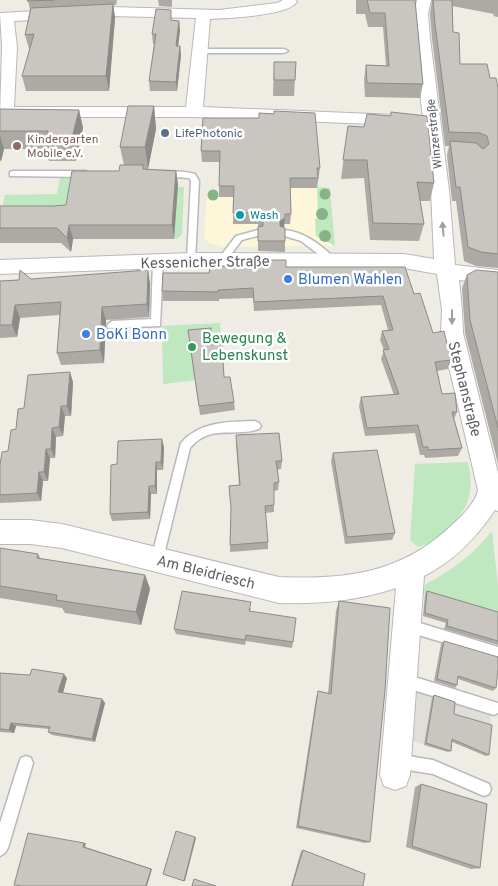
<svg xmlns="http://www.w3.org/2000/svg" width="498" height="886" viewBox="0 0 498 886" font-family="Overpass,sans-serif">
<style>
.commercial{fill:#fef6d9}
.industrial{fill:#dfded8}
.green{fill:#bfe7c0}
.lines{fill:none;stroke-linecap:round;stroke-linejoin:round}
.service-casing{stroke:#b6b9be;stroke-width:3}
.minor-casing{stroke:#b6b9be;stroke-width:2}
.service{fill:#fff;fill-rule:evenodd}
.minor{fill:#fff;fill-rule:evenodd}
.tree{fill:#87b386}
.wall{fill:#adaaa6}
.shaded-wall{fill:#8d8b87}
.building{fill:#c9c6c1;stroke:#8d8b87}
.oneway{fill:#9d9fa2}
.service-dot{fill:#5c6f8a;stroke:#fff;stroke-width:2}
.education-dot{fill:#8d6e63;stroke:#fff;stroke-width:2}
.culture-dot{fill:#0f9aa8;stroke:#fff;stroke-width:2}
.shop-dot{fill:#3f7fe0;stroke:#fff;stroke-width:2}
.leisure-dot{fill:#2e9e5b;stroke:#fff;stroke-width:2}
.labels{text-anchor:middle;stroke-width:5;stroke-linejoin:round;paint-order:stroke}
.far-service-label{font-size:12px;fill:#4e5e75;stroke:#fff;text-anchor:start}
.far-street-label{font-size:12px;fill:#5b5f64;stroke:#fff}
.far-education-label{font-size:12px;fill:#785e54;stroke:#fff;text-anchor:start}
.far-culture-label{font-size:12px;fill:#0d838f;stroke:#fff;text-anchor:start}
.street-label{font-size:15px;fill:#5b5f64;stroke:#fff}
.shop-label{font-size:15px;fill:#366cbe;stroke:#fff;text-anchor:start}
.leisure-label{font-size:15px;fill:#27864d;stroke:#fff;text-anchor:start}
</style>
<rect width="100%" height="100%" fill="#eeece3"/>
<polygon class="commercial" points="235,188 330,188 335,246 224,247 208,243 204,237 207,197 235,197"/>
<polygon class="industrial" points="411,690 491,715 486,756 462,746 462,743 450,740 448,752 403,738"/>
<g class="green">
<polygon points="60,178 77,179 90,219 0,218 5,195 57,194"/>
<polygon points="178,187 184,187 182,234 177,239 174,239"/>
<polygon points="317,187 330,188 335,246 316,236 315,219 318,218"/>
<polygon points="220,323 224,377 163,384 162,326"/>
<path d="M468 462C475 493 468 511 445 531 436 539 429 544 418 547L410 540 415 464Z"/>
<path d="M492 531 498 586V616L422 593 426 584C452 570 474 554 492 531Z"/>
</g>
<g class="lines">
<g class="service-casing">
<g id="service">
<polygon points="197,49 284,49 288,51 284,53 197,53"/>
<polygon points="13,171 86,171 90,174 86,177 10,176 10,172"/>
<path d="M162 171C174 171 184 171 195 174L199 181 195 262 192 263 187 260 191 181 189 178 159 176V172Z"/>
<polygon points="258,230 261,231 261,235 242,240 225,262 219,262 219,258 236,236"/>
<path d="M284 230C306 232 320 245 336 259V263H330L301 241 281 235V231Z"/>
<polygon points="158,259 163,262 160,326 108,328 107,325 112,321 151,319 153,262"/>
<path d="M255 421 259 423 261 426 259 429C234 438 211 423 190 448L163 559 161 563 157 565 153 563 151 559 181 443C200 421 228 422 255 421Z"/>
<polygon points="407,619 498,647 498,659 402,630 400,625 402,620"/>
<polygon points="402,673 498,703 498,713 494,715 397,685 395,680 397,675"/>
<polygon points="396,754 433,760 489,784 491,789 489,794 484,796 433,774 396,768 391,766 389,761 391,756"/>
<polygon points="26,756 31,758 33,763 8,848 5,853 0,856 0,823 19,763 21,758"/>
</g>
</g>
<g class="minor-casing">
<g id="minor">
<path d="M283 0H296L297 2C287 16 228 18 210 19L203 107 397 115 403 116 405 120 403 124 397 125 194 117H0L2 47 0 13 110 7 219 10 277 3ZM110 16 196 18 186 107H14L17 47 14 21Z"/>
<path d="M417 0H431L428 14 430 38 449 190 455 265 498 270V284L459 280 462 310 463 333 498 473V511L495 510C476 538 454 561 424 576L410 775 406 786 395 790 384 786 380 775 396 588C357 601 320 604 279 603L62 548 30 544H0V520H30L62 524 279 577C346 580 403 573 453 524 462 516 476 502 478 490L441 333 442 310 437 274 404 268 192 267 0 274V260L192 253 404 254 434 259 431 190 414 38V14Z"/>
</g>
</g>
<use href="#service" class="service"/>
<use href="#minor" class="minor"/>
</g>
<g class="tree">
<circle cx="325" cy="194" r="5.5"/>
<circle cx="213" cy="195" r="5.5"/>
<circle cx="322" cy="214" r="6"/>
<circle cx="325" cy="236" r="6"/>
</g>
<g class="wall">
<polygon points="28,0 117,0 116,5 113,5 115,18 109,91 26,91 22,76 30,49 29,49 25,35 30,9 30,10"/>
<polygon points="158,0 172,0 172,7 159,6"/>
<polygon points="356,0 415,0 415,2 423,84 420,98 365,97 364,79 366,65 386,66 383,27 368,27 365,14 356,14"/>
<polygon points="432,0 498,0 498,17 493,16 494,14 452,6 453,32 460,64 490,78 498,88 498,268 476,266 464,261 456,201 452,201 447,155 449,146 445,146 432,38 430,14"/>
<polygon points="172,20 179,21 180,30 178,46 180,46 181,55 177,91 150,91 149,81 154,44 153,44 152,34"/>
<polygon points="274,62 296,62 294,96 273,96"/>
<polygon points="154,106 156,129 148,169 176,171 178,185 174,239 73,239 71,252 61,243 0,243 0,206 53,206 66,205 119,171 124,165 120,147"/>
<polygon points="0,109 79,110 83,128 76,161 49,161 46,149 4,149 1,161 0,161"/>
<polygon points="203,118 320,168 317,188 290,188 291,214 290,224 284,224 285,241 285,252 258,251 258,224 233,224 233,197 219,197 219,162 202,162 201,151"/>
<polygon points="348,126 434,183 430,201 420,201 424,224 419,241 370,240 364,178 341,179"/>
<polygon points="286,267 414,294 433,333 451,360 448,369 437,371 442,394 457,412 454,419 462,448 458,456 425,458 424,455 420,455 415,433 365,436 359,406 361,397 394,395 381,359 384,350 380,340 382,331 388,330 381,305 254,311 253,298 219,299 219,301 163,301 162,291 209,273"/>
<polygon points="498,272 498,464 465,333 462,288 467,275"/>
<polygon points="31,279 150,283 149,317 106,320 104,363 61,365 57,353 60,315 20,318 17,337 0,338 0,281"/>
<polygon points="189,339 212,345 224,377 234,402 235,410 200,415"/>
<polygon points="73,382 71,416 65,416 63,436 56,437 55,458 50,458 48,481 43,481 41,501 0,503 0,465 8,451 24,408"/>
<polygon points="236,443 282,461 281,469 277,470 279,482 278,490 274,491 274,512 265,513 268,542 268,549 230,552 231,511 229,486 239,485"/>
<polygon points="164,447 163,470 157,470 157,494 151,494 150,519 112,521 110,514 117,464"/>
<polygon points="333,453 395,533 392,540 345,544 331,461"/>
<polygon points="0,548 38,554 41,559 145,575 150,589 141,625 65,613 62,608 0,598"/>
<polygon points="427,591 498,612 498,645 444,629 446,623 423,616 425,594"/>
<polygon points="339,601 370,842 365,843 296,828 316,698 318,691 328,693 336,611"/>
<polygon points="251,608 250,611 293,642 292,648 246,641 245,645 176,634 174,629"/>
<polygon points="444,641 496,688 493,691 458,679 457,685 455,688 434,681 441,644"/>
<polygon points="0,673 67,678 63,693 102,699 105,703 95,742 52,735 48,732 49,729 16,726 14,733 0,732"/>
<polygon points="434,695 454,714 489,755 486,756 452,742 451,751 448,752 424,745 432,698"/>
<polygon points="421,784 480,868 471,869 406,847 415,787"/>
<polygon points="303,850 363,886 291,886 301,851"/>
</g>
<g class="shaded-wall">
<polygon points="113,4 115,18 109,91 106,76"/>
<polygon points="179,21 180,30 177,55 176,46"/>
<polygon points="180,46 181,55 177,91 176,82"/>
<polygon points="154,106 156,129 148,169 145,147"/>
<polygon points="79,110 83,128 76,161 71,142"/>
<polygon points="0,136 4,149 1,161 0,159"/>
<polygon points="176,171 178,185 174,239 172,225"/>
<polygon points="285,218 284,228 279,231 280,221"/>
<polygon points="69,225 73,239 71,252 67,238"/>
<polygon points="148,270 150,283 149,317 147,304"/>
<polygon points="15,305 20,318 17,337 12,325"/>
<polygon points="102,307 106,320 104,363 100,350"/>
<polygon points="70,372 73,382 71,416 67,406"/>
<polygon points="61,406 65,416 63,436 59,427"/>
<polygon points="52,428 56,437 55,458 51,449"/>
<polygon points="162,439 164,447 163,470 161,462"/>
<polygon points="46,449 50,458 48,481 44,472"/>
<polygon points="156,462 157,470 157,494 155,486"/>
<polygon points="39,472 43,481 41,501 37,493"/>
<polygon points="149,486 151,494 150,519 148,512"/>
<polygon points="145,575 150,589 141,625 136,612"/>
<polygon points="64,674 67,678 62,696 58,692"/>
<polygon points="102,699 105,703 95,742 92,739"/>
<polygon points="11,723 16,726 14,733 9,730"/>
<polygon points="195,837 196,838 185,881 184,881"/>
<polygon points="84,843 86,843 85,847 152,869 147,886 146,886 83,847"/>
</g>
<g class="building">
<polygon points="28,0 54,0 27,1"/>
<polygon points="367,0 415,0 423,84 367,83 366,65 389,66 385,13 370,13"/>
<polygon points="433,0 452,0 453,32 459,33 460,64 487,64 490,78 496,78 498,88 498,254 481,252 468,247 460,187 456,187 450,141 476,143 483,149 489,144 487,136 480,133 449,132 435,24"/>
<polygon points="113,4 106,76 22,76 34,34 25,35 31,8"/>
<polygon points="156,9 171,10 171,20 179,21 176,46 180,46 176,82 149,81 156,34 152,34"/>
<polygon points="274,62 296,62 295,80 274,80"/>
<polygon points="128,106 154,106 145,147 120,147"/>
<polygon points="0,109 79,110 71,142 44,142 48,131 0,131"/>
<polygon points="274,111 315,113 320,168 317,168 318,178 290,178 291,214 285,214 285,218 280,221 280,226 285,228 285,241 258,241 258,227 263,226 263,221 258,218 258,213 233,213 234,186 219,186 220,151 201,151 203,118 259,118 259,113 274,114"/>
<polygon points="391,112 427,116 434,183 417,182 424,224 373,223 367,160 343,160 348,126 364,127 367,114 391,116"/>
<polygon points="120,165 143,165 143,169 176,171 172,225 69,225 67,238 57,228 0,228 0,206 53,206 66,205 72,171 119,171"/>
<polygon points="258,260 286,260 286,267 405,267 414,294 420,293 433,333 444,331 451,360 435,362 442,394 455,393 457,412 452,412 462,448 428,450 428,447 423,447 418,425 367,428 361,397 399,394 383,350 389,349 382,331 393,330 383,296 254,302 253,288 218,290 218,292 162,291 163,273 209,273 210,268 217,268 217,266 258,266"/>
<polygon points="20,270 31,279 148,270 147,304 102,307 100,350 57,353 61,302 15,305 12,325 0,325 0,281 19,280"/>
<polygon points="476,270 498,272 498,428 470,320 467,275"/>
<polygon points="211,328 212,345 222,344 224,377 230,377 234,402 199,406 188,330"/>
<polygon points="70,372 67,406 61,406 59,427 52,428 51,449 46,449 44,472 39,472 37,493 0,495 0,465 2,452 8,451 11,430 16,429 18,409 24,408 28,375"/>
<polygon points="279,433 282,461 276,461 279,482 274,483 274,505 265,506 268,542 230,545 231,508 229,486 240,485 236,435"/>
<polygon points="162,439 161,462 156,462 155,486 149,486 148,512 110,514 111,465 117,464 118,441"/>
<polygon points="377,450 395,533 347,537 333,453"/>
<polygon points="0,548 38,554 37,558 145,575 136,612 56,600 57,595 0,586"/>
<polygon points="182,591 251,602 249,611 296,618 293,642 246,635 245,640 174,629"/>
<polygon points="427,591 498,612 498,641 447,626 448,620 425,613"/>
<polygon points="339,601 390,608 385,690 370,842 298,826 318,691 331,694"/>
<polygon points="444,641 498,657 498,669 496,688 458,676 457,685 437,679"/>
<polygon points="32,669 64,674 58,692 102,699 92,739 48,732 50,727 11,723 9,730 0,729 0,673 30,675"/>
<polygon points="434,695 455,702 454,714 492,725 489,755 452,739 451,751 426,743"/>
<polygon points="421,784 487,804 480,868 412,846"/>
<polygon points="176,831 195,837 184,881 163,874"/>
<polygon points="28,833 84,843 83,847 151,869 146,886 22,886 14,885"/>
<polygon points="303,850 365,874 363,886 292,886"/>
<polygon points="194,879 216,886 192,886"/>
</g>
<defs><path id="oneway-solid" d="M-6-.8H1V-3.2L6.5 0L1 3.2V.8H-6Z" transform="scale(1.25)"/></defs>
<g class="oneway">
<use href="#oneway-solid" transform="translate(443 229) rotate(-95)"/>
<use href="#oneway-solid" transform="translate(452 317) rotate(90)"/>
</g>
<circle class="service-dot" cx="165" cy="133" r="5"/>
<circle class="education-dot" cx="17" cy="146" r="5"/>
<circle class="culture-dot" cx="240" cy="215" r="5"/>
<g class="shop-dot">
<circle cx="288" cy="279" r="5"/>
<circle cx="86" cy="334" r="5"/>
</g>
<circle class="leisure-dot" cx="192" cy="347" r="5"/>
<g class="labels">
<g class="far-service-label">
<text x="175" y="137">LifePhotonic</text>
</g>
<g class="far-street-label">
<text transform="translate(434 134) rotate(-96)" y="4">Winzerstraße</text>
</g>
<g class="far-education-label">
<text x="27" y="143">Kindergarten<tspan x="27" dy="14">Mobile e.V.</tspan></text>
</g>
<g class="far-culture-label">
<text x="250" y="219">Wash</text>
</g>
<g class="street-label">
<text transform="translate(205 262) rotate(-1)" y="5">Kessenicher Straße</text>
<text transform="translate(465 389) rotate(76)" y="5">Stephanstraße</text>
<text transform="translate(206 572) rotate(14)" y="5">Am Bleidriesch</text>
</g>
<g class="shop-label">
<text x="298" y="284">Blumen Wahlen</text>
<text x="96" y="339">BoKi Bonn</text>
</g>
<g class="leisure-label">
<text x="202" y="343">Bewegung &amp;<tspan x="202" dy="17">Lebenskunst</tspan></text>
</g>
</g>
</svg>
